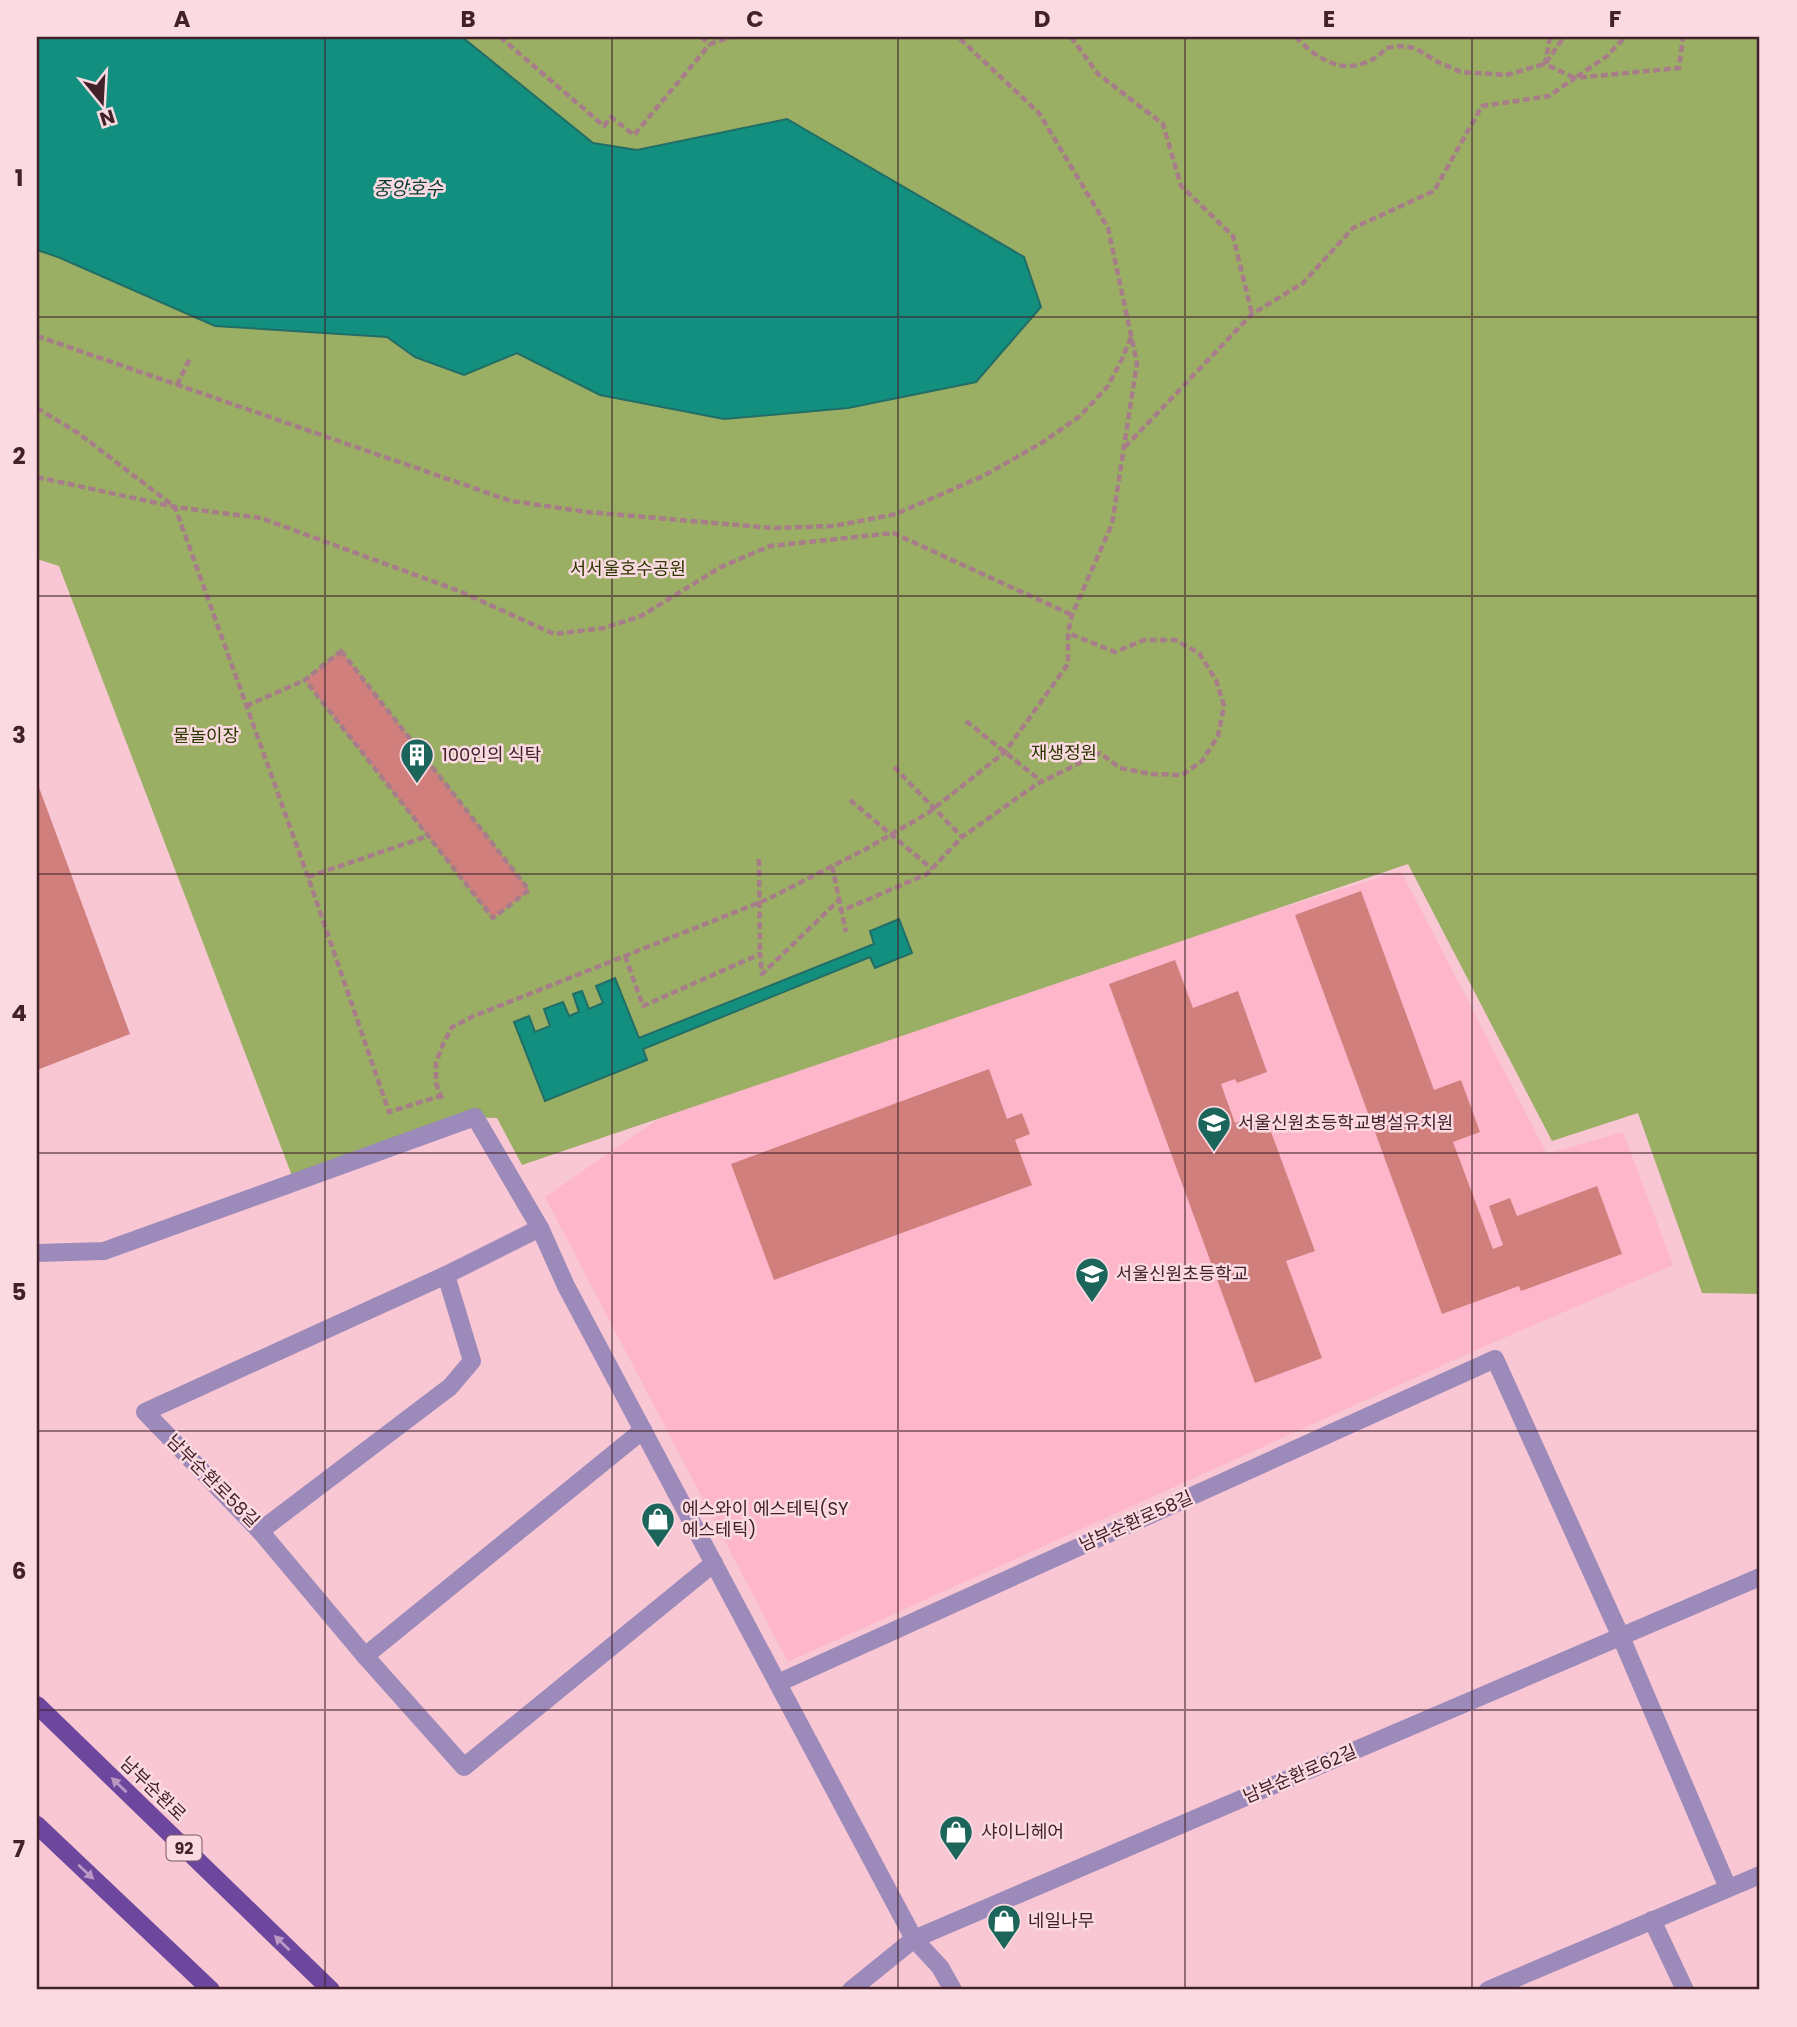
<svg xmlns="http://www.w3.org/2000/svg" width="1797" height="2027" viewBox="0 0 1797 2027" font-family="Poppins,'Noto Sans KR',sans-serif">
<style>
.built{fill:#feb6ca}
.green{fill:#9aae64}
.water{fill:#138f7f;stroke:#216e66;stroke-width:2}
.building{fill:#d07f7d}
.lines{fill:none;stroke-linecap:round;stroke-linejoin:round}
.path{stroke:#a77d89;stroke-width:4.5;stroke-dasharray:7 3.5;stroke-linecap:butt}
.minor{stroke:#9c8aba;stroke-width:18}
.primary{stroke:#6c479d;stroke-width:18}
.oneway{fill:#bb98c3}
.grid{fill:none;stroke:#41222b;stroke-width:2;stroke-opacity:0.55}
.labels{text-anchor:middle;stroke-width:5;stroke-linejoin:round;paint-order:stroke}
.shield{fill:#fcdae2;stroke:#795962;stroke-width:2}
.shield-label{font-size:16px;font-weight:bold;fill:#41222b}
.park-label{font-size:18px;fill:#2c3800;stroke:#fcdae2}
.poi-label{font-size:18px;fill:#41222b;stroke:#fcdae2;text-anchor:start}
.street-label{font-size:18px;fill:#41222b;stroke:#fcdae2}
.water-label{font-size:19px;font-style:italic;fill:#083b34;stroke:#fcdae2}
.neatline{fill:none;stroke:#41222b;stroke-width:2.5}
.grid-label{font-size:23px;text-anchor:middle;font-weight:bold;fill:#41222b}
</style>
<rect width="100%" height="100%" fill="#f9c7d4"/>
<polygon class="built" points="1401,871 1547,1154 1623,1132 1673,1265 1492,1343 788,1662 545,1197 660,1118 1121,957"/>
<polygon class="green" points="37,37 1760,37 1760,1294 1702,1293 1638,1113 1552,1141 1408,864 522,1165 497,1118 464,1117 294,1181 59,566 37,559"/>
<g class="water">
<polygon points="37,37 462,37 593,143 637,150 787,119 1024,257 1041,307 976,382 848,408 724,419 600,395 517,353 464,375 415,357 387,337 215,326 58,257 37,250"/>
<polygon points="899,919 912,953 875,968 870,957 643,1049 647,1060 545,1101 514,1022 529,1016 535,1032 550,1026 544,1009 563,1002 569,1016 579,1012 573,994 582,991 589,1009 603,1003 596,986 615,978 639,1038 874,944 870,931"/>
</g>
<g class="building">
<polygon points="341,651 529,890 493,918 305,680"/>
<polygon points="37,782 130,1034 37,1070"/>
<polygon points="1361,891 1434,1090 1461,1080 1480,1132 1453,1142 1493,1249 1503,1245 1489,1206 1510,1198 1517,1216 1597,1186 1622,1254 1521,1291 1519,1286 1442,1314 1295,915"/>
<polygon points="1175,960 1193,1008 1238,991 1267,1072 1237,1083 1235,1079 1221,1084 1235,1123 1264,1113 1315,1251 1286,1261 1322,1358 1255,1383 1109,984"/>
<polygon points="989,1069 1007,1119 1022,1113 1030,1134 1015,1140 1032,1185 774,1280 731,1164"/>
</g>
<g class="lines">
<g class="path">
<polyline points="500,37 604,126 611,117 634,135 710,44"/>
<polyline points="701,37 710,44 732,37"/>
<polyline points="1071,37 1098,74 1163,124 1181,186 1233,236 1252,314"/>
<path d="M1296 37C1306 48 1323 62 1339 65 1355 69 1376 61 1386 48L1401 46 1415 48 1436 61 1461 72 1506 75 1545 64 1564 37"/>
<polyline points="1550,37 1545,64 1575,78 1607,56 1625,37"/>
<polyline points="37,336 511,501 587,512 773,528 834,526 896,514 983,476 1040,444 1080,416 1108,386 1122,359 1132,335"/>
<polyline points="177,385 190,358"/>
<polyline points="37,408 78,433 175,507 308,877 389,1112 440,1096"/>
<polyline points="1125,447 1252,314 1303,283 1353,228 1434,191 1482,106 1549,96 1575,78 1679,68 1683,37"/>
<polyline points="37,477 175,507 261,518 459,591 554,634 604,628 641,616 721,567 770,546 893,533 1072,615"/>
<polygon points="341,651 529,890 493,918 305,680"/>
<polyline points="246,706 305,680"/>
<polyline points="966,721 1041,781"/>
<polyline points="894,767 962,837"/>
<polyline points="850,800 932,869"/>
<polyline points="759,859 760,954"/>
<polyline points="832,866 846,932"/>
<polyline points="308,877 428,836"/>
<polyline points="625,956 643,1006 760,954 762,974 839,900 841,911 927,874 962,837 1037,784 1100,753 1120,768 1151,774 1182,775 1202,761 1218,736 1224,706 1216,680 1199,653 1175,640 1144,640 1115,652 1068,633"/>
<polyline points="442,1099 436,1083 436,1063 443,1044 452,1027 474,1016 768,899 866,849 928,813 1005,752 1068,664 1068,633 1072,615 1112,524 1137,363 1108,228 1039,113 958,37"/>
</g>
<g class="minor">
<polyline points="540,1228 446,1275 145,1412 260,1531 365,1656 464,1767 714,1563"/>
<polyline points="37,1253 104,1251 475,1117 540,1228 566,1286 914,1939 940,1967 953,1990"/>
<polyline points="260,1531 450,1387 472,1361 446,1275"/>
<polyline points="365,1656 643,1430"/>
<polyline points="778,1683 1495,1359 1621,1637 1728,1888"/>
<polyline points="1652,1920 1685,1990"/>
<polyline points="851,1990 914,1939 1760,1577"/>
<polyline points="1488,1990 1760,1875"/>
</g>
<g class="primary">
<polyline points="37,1705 331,1990"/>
<polyline points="37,1825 211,1990"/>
</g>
</g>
<defs><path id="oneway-solid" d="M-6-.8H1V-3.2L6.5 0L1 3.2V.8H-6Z" transform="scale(1.75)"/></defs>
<g class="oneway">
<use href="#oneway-solid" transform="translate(119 1785) rotate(-136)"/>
<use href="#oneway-solid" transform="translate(86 1872) rotate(43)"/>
<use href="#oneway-solid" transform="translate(282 1943) rotate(-136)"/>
</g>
<path class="grid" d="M325 37V1990M612 37V1990M898 37V1990M1185 37V1990M1472 37V1990M37 317H1760M37 596H1760M37 874H1760M37 1153H1760M37 1431H1760M37 1710H1760"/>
<defs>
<g id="building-pin" transform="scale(1.75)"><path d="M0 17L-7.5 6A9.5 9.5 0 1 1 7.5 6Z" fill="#1c655a" stroke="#fcdae2"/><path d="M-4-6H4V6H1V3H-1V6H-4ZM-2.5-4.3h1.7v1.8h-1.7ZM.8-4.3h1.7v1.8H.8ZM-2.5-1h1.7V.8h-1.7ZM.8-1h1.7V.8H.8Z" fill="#fff"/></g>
<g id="school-pin" transform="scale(1.75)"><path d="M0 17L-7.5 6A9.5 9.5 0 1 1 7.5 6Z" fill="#1c655a" stroke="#fcdae2"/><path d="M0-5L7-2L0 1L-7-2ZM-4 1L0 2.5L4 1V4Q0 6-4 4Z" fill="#fff"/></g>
<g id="shop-pin" transform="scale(1.75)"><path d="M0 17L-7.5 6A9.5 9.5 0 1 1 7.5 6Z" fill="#1c655a" stroke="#fcdae2"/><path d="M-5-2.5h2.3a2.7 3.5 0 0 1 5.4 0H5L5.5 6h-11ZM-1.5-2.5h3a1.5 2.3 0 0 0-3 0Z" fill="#fff"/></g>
</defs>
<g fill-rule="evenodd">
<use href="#building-pin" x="417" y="755"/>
<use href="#school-pin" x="1214" y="1123"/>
<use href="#school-pin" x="1092" y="1274"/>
<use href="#shop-pin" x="658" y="1519"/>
<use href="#shop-pin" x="956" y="1832"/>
<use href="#shop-pin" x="1004" y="1921"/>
</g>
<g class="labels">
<rect class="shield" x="166.5" y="1835.5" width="35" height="25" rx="5"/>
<g class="shield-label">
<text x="184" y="1854">92</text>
</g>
<g class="park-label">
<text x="628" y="575">서서울호수공원</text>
<text x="206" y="742">물놀이장</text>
<text x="1064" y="759">재생정원</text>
</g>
<g class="poi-label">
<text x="442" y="761">100인의 식탁</text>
<text x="1238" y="1129">서울신원초등학교병설유치원</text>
<text x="1116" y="1280">서울신원초등학교</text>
<text x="682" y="1515">에스와이 에스테틱(SY<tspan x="682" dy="21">에스테틱)</tspan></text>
<text x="981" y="1838">샤이니헤어</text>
<text x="1028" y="1927">네일나무</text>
</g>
<g class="street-label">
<text transform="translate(213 1481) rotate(45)" y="6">남부순환로58길</text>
<text transform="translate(1136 1521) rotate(-24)" y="6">남부순환로58길</text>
<text transform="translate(1300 1774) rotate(-23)" y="6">남부순환로62길</text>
<text transform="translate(153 1789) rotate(44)" y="6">남부순환로</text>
</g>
<g class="water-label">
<text x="408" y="195">중앙호수</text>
</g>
</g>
<rect width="1797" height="2027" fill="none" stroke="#fcdae2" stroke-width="77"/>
<g transform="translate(102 102) rotate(162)" stroke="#fcdae2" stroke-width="5" paint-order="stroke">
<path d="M0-5L12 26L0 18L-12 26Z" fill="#41222b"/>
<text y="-10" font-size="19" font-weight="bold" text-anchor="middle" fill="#41222b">N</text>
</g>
<rect x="38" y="38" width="1720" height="1950" class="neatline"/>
<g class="grid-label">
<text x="182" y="27">A</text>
<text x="468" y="27">B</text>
<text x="755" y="27">C</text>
<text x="1042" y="27">D</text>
<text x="1329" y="27">E</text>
<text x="1615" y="27">F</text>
<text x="19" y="186">1</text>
<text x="19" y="464">2</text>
<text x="19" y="743">3</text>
<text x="19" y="1021">4</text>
<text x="19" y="1300">5</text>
<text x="19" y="1579">6</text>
<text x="19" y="1857">7</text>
</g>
</svg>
